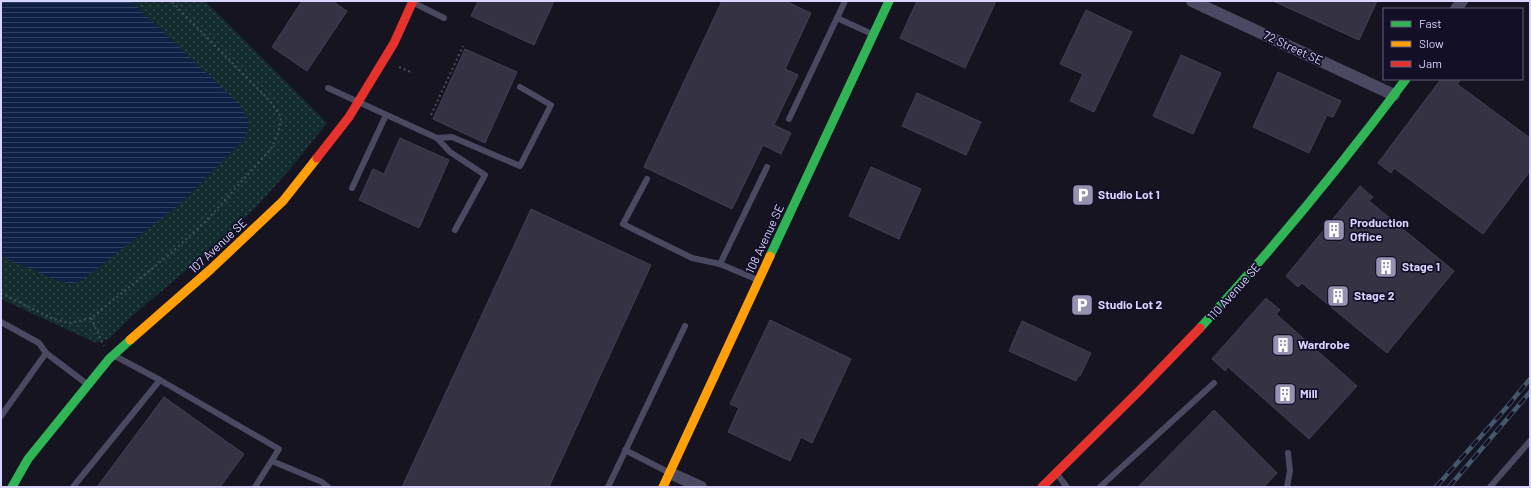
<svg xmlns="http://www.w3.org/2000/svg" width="1531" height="488" viewBox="0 0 1531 488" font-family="Barlow,sans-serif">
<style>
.grass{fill:url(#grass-dots)}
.water{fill:url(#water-rules)}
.building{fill:#343243;stroke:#433f54}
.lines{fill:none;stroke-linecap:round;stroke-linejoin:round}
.path{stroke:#44505f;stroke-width:2;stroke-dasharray:2 3;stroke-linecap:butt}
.lane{stroke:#4a4962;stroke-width:6}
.street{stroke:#4a4962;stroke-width:12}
.fast{stroke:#30b455;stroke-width:9}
.slow{stroke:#ff9f0a;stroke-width:9}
.jam{stroke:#e5322d;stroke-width:9}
.rail-casing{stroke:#43596b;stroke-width:4.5}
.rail{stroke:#130f26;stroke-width:3;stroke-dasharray:9;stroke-linecap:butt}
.labels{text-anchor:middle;stroke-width:3.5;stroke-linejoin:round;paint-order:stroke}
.street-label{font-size:12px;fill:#d9d4ff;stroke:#130f26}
.poi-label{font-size:12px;font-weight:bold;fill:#d9d4ff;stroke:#130f26;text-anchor:start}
</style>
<defs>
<pattern id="grass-dots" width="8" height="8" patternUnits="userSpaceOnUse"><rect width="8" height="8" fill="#132c2d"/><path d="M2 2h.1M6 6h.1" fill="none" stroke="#354a4c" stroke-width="1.8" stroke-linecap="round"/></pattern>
<pattern id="water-rules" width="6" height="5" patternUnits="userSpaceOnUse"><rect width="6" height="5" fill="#0d2144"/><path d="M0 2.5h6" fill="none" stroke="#304060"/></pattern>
</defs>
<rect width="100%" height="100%" fill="#161421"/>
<polygon class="grass" points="1,1 205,1 327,123 291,168 255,208 220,242 133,315 109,339 96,343 1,299"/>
<polygon class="water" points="1,1 131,1 239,104 249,121 245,138 180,204 85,278 74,284 58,281 1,256"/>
<g class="building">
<polygon points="302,1 332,1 347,11 307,71 272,47"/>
<polygon points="478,1 554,1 534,45 471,16"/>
<polygon points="722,1 785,1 811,13 785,69 798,75 774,125 791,133 781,154 763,145 732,209 644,167"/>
<polygon points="917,1 996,1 965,68 900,38"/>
<polygon points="1273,1 1377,1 1359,40"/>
<polygon points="1086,10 1132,32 1094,112 1070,101 1083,74 1060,64"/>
<polygon points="465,49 517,72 485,143 433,119"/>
<polygon points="1181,55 1221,73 1193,134 1153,116"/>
<polygon points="1278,72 1341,101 1333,117 1327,115 1309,153 1253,127"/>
<polygon points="1441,79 1461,79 1457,84 1530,138 1530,171 1483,234 1394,168 1391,173 1378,163"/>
<polygon points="917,93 981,122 966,155 902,126"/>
<polygon points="400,138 449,160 419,228 359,200 373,169 384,174"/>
<polygon points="871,167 921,189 899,239 849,216"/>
<polygon points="1360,186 1373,197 1369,201 1454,271 1387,353 1302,283 1298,287 1286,276"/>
<polygon points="531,209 651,265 549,487 402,487"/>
<polygon points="1266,298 1280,310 1276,314 1357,386 1309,439 1228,367 1225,371 1212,359"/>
<polygon points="770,320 851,359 812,443 801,437 790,461 728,432 739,408 730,404"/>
<polygon points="1022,321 1091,353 1080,376 1078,376 1076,381 1009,351"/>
<polygon points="164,397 244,454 220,487 97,487"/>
<polygon points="1214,410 1277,473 1264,487 1138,487"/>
</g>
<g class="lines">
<g class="path">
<polyline points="399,67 413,73"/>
<polyline points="431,115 463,46"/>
<polyline points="1,293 53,319 70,323 91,318 169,255 206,221 271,149 279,131 281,117 270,101 171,1"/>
<polyline points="91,318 104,346"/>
</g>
<g class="lane">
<polyline points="845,1 837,18 872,34"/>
<polyline points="414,3 444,18"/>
<polyline points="328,88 437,138 452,137 520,166 551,105 520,87"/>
<polyline points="789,119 837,18"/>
<polyline points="437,138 450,152 485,175 455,230"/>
<polyline points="647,179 623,224 692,258 720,264 758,280"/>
<polyline points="352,188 386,115"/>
<polyline points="720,264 767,167"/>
<polyline points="1,322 39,343 46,353"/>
<polyline points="160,380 279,449 255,487"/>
<polyline points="1,416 46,353 87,384"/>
<polyline points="625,450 668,472"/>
<polyline points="272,461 322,482 328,487"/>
<polyline points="1057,474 1067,487"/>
<polyline points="73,487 160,380 115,356"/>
<polyline points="608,487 685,326"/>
<polyline points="1100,487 1214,383"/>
<polyline points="1287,487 1290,471 1288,453"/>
<polyline points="1490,487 1530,441"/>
</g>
<g class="street">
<polyline points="1192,1 1394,95"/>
<polyline points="1456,9 1462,1"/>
<polyline points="670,473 701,487"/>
</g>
<g class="fast">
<polyline points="770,256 889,1"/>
<path d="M1200 328C1273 249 1341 166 1406 79"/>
<polyline points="12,487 28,459 109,359 130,340"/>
</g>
<g class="slow">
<polyline points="130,340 211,269 283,201 317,158"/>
<polyline points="663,487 770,256"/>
</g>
<g class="jam">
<polyline points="317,158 349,117 394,43 413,1"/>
<polyline points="1042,487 1140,390 1200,328"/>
</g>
<g class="rail-casing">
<g id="rail">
<polyline points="1436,487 1506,408 1530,379"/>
<polyline points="1449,487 1530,392"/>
</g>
</g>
<use href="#rail" class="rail"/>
</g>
<defs>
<g id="parking-square" transform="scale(1.15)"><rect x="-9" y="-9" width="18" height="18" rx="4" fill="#9591b1" stroke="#130f26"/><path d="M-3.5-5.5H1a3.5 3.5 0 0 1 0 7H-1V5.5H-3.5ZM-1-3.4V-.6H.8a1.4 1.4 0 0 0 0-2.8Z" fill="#fff"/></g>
<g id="building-square" transform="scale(1.15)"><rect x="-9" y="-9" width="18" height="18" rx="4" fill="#9591b1" stroke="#130f26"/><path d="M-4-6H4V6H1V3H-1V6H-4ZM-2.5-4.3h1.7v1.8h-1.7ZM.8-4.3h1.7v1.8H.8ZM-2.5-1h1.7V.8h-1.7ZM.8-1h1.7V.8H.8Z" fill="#fff"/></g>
</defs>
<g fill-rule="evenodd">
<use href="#parking-square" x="1083" y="195"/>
<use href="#building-square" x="1334" y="230"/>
<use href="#building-square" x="1386" y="267"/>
<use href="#building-square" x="1338" y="296"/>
<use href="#parking-square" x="1082" y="305"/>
<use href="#building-square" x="1283" y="345"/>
<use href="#building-square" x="1285" y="394"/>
</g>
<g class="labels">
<g class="street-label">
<text transform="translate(1293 48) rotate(25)" y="4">72 Street SE</text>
<text transform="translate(765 239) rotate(-65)" y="4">108 Avenue SE</text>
<text transform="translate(218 246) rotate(-43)" y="4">107 Avenue SE</text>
<text transform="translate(1234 292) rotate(-48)" y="4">110 Avenue SE</text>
</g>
<g class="poi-label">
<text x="1098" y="199">Studio Lot 1</text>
<text x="1350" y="227">Production<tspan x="1350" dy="14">Office</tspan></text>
<text x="1402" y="271">Stage 1</text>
<text x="1354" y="300">Stage 2</text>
<text x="1098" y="309">Studio Lot 2</text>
<text x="1298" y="349">Wardrobe</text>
<text x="1300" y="398">Mill</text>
</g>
</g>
<rect width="1531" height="488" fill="none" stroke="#d9d4ff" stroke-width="4"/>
<rect x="1383" y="8" width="140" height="72" fill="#130f26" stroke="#625e7d"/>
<rect x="1391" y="21" width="20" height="6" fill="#30b455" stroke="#625e7d"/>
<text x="1419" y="28" font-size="12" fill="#d9d4ff">Fast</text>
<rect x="1391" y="41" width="20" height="6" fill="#ff9f0a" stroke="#625e7d"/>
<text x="1419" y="48" font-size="12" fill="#d9d4ff">Slow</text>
<rect x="1391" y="61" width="20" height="6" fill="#e5322d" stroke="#625e7d"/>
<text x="1419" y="68" font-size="12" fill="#d9d4ff">Jam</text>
</svg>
